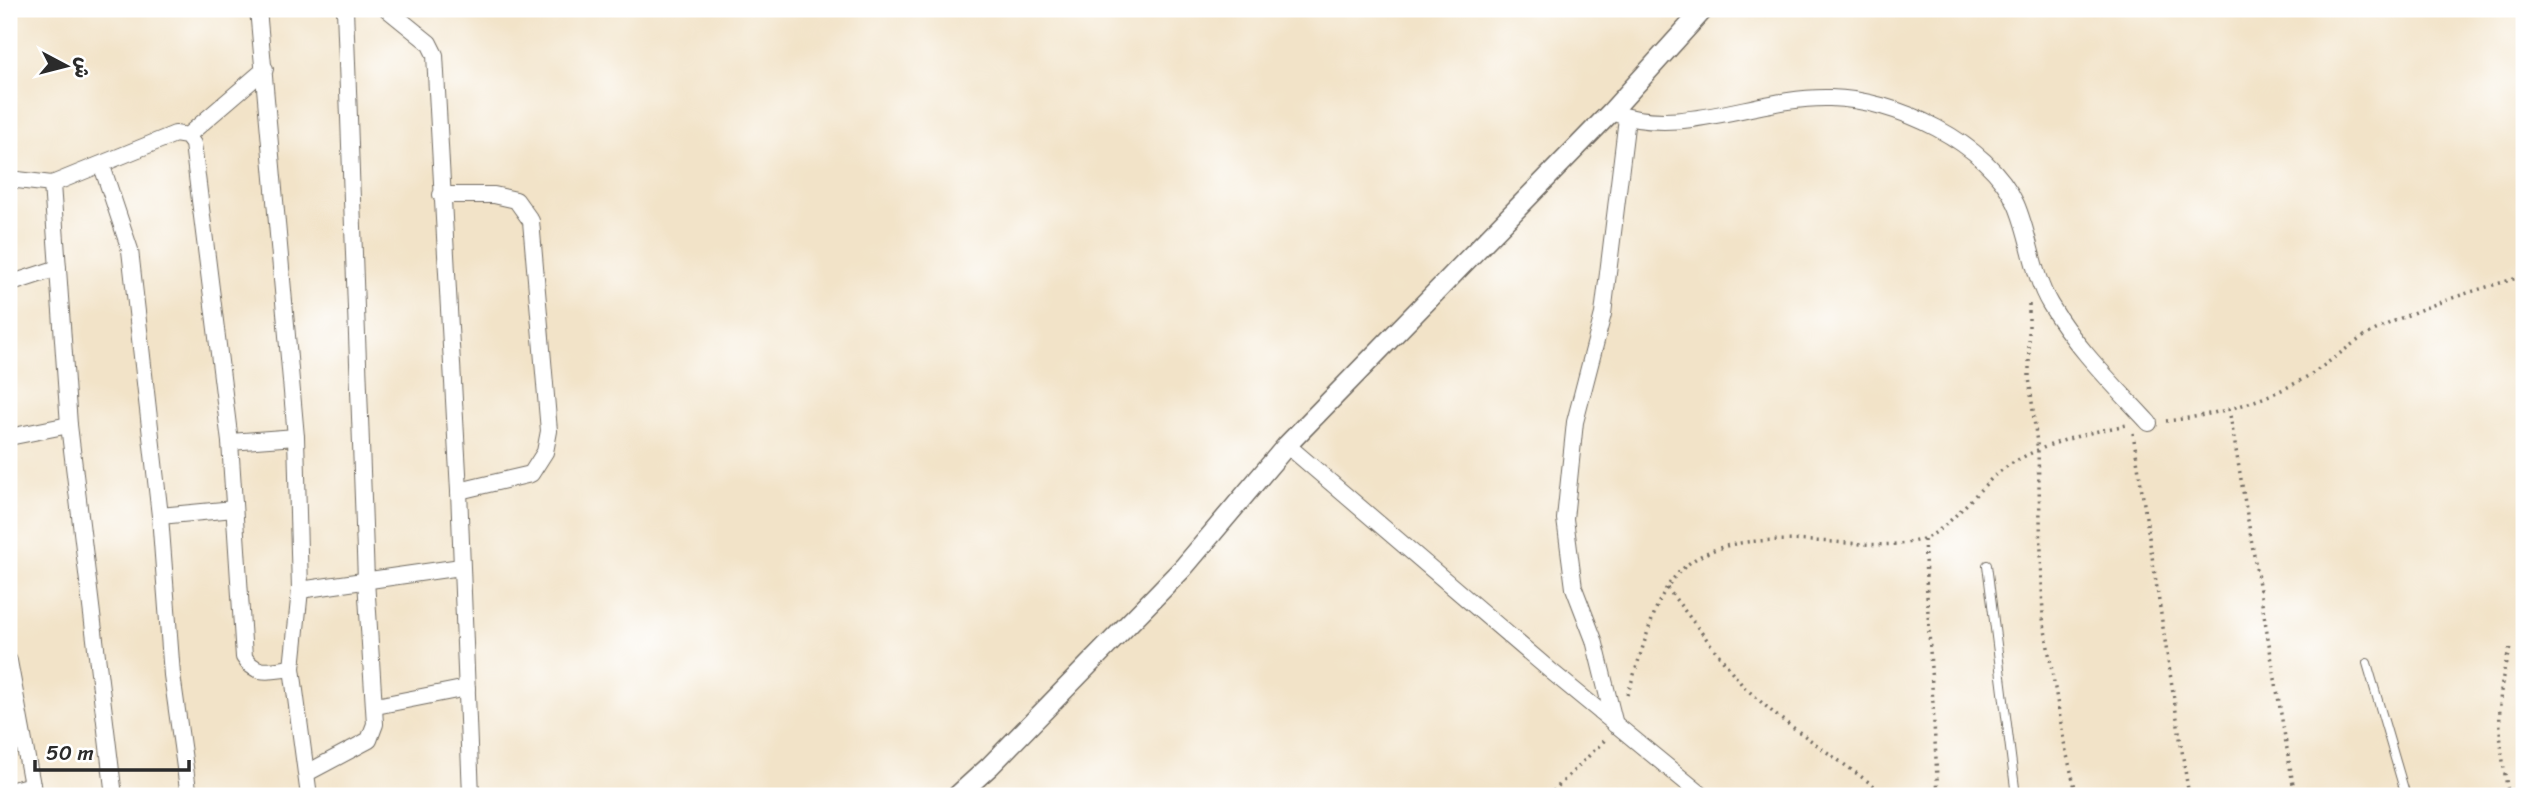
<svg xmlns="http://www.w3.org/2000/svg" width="2533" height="805" viewBox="0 0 2533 805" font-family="Sriracha,'Playpen Sans Arabic',sans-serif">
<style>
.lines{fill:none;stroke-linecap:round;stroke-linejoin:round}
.service-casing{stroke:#716b62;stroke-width:10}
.minor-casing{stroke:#716b62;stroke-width:18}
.tertiary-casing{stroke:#716b62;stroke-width:22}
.path{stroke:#716b62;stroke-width:3.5;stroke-dasharray:2 5;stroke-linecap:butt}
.service{stroke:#fff;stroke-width:8}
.minor{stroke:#fff;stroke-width:16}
.tertiary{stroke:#fff;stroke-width:19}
</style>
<rect width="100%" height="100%" fill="#fff"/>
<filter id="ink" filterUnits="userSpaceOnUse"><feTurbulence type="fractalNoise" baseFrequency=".0143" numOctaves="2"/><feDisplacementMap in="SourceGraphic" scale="14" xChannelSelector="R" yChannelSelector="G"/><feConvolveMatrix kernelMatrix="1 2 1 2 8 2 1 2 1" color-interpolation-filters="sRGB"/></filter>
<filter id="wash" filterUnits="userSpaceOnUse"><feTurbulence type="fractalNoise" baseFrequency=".00686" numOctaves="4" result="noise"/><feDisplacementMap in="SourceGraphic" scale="28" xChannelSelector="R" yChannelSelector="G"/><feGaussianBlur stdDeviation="1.57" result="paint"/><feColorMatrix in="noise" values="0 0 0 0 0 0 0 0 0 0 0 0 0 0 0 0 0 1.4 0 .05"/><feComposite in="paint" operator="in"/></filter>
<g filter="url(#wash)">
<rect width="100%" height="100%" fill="#f2e3c8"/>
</g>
<g filter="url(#ink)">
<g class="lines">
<g class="service-casing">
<g id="service">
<polyline points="1987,565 2016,796"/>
<polyline points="2367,663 2406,796"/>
</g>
</g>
<g class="minor-casing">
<g id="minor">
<polyline points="258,9 296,437 300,590 292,668 309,796"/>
<polyline points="387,9 429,43 435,55 459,491 471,796"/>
<path d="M1611 112C1683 139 1757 96 1830 98 1895 99 1988 142 2016 204 2030 236 2032 274 2050 304 2076 348 2115 386 2149 423"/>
<polyline points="187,136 265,69"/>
<polyline points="102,166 130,250 160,516 172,675 189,796"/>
<path d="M9 179 52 184 175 134 187 136 193 144 230 442 244 657C256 677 272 670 292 668"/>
<polyline points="52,184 69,425 114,796"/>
<polyline points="441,195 494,195 516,200 531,221 549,431 545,452 531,474 459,491"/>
<polyline points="9,284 58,268"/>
<polyline points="9,437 69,425"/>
<polyline points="230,442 296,437"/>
<polyline points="1287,445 1552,672 1703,796"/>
<polyline points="160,516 234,509"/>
<polyline points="300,590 461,567"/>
<polyline points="9,661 34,796"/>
<polyline points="376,706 467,688"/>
<polyline points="1615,725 1594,640 1574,588 1565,519 1575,422 1603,314 1627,118"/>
<polyline points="307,773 369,740 375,724 366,580 345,9"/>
<polyline points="9,791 32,785"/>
</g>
</g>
<g class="tertiary-casing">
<polyline id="tertiary" points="957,796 990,766 1183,568 1287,445 1611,112 1704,9"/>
</g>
<g class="path">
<polyline points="2029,304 2029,377 2038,452 2043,618 2065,747 2077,796"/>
<polyline points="2229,409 2295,796"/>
<path d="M2166 421C2213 416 2267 401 2308 376 2330 363 2350 343 2374 331 2422 306 2472 291 2524 276"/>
<polyline points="2133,433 2189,796"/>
<polyline points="1924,540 1938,796"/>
<polyline points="1667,588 1743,686 1777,716 1888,796"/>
<path d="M1627 695C1638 665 1646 633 1658 604 1690 531 1766 539 1834 542 1863 544 1895 548 1923 539 1946 532 1977 490 1998 473 2032 446 2085 433 2127 425"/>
<polyline points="1548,796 1606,739"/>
<path d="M2509 796C2499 747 2494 697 2510 648"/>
</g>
<use href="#service" class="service"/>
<use href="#minor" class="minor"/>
<use href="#tertiary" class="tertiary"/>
</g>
</g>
<rect width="2533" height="805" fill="none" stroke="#fff" stroke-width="35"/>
<g transform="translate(66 66) rotate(97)" stroke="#ffffff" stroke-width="5" paint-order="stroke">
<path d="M0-5L12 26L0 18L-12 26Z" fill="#2b2b2b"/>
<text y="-10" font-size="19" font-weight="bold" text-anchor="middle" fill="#2b2b2b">ش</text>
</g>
<path d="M35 760v10h154v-10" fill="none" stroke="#2b2b2b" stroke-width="3.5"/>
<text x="46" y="760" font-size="21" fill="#2b2b2b" stroke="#ffffff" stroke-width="5" paint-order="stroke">50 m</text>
</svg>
